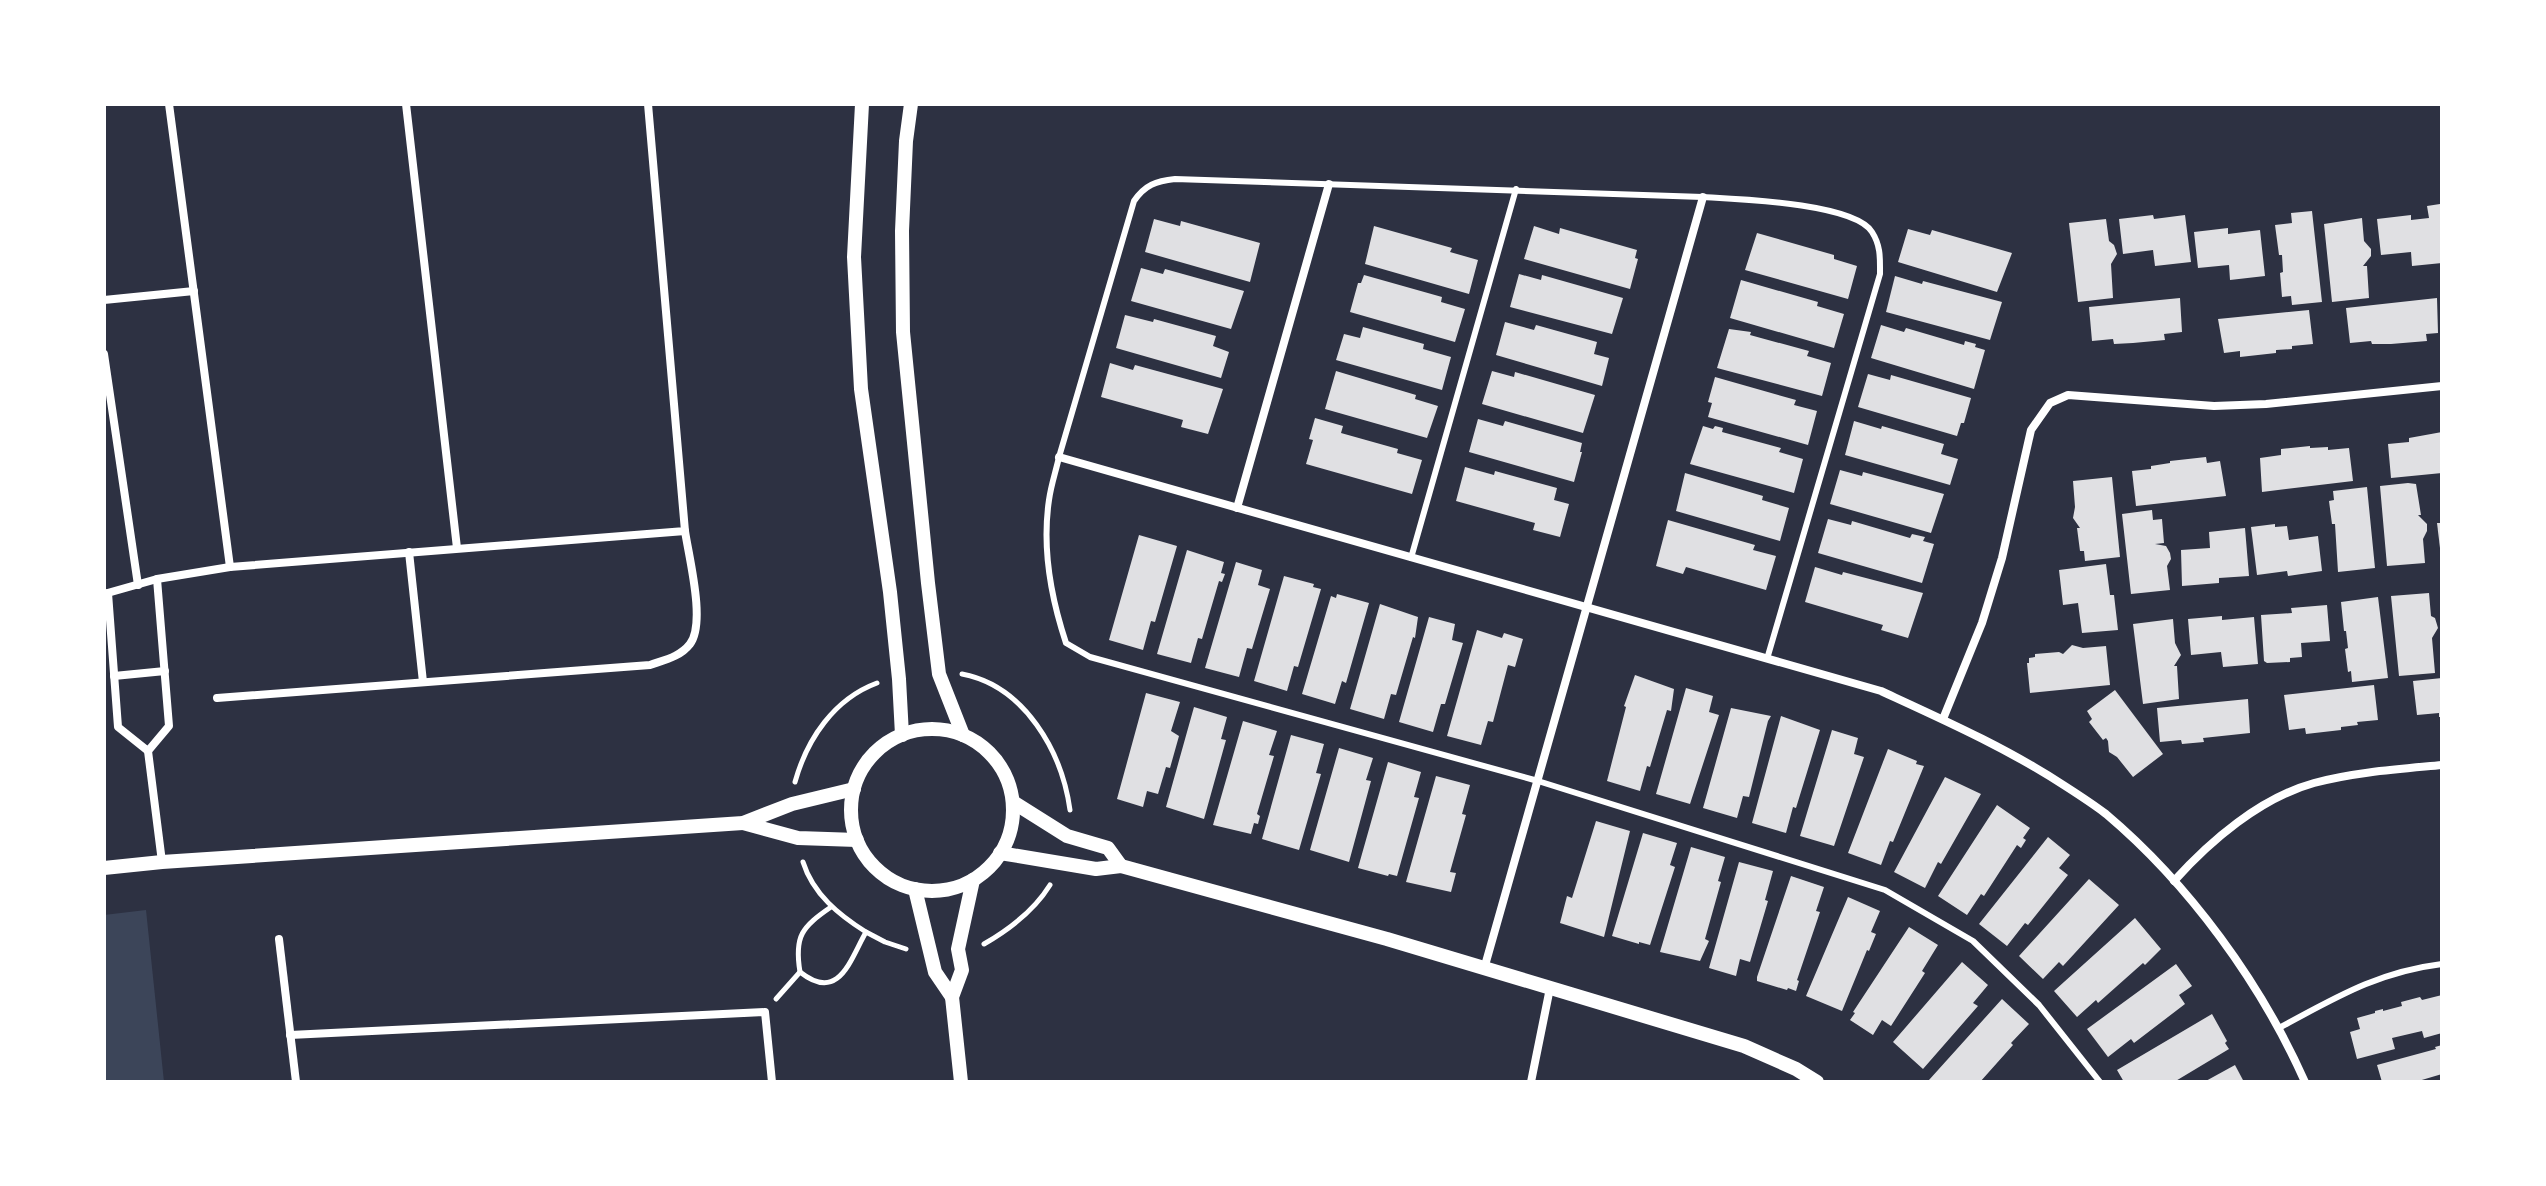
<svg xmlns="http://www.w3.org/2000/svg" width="2546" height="1186" viewBox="0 0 2546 1186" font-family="'Archivo Narrow',sans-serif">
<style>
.green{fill:#3c4559}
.building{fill:#e0e0e3}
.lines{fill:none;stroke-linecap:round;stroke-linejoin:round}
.path{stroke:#fff;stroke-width:5}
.service{stroke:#fff;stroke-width:6}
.minor{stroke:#fff;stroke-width:8}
.tertiary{stroke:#fff;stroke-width:14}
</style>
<rect width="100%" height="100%" fill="#2d3142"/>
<polygon class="green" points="146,910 164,1082 104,1082 104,915"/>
<g class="building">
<polygon points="2440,204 2442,263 2412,266 2411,252 2381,255 2377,219 2411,215 2411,220 2429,218 2427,206"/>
<polygon points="2312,211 2322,302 2292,305 2291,296 2282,297 2280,273 2283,272 2282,255 2279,255 2275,225 2292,223 2291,213"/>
<polygon points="2153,215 2154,219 2185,215 2191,262 2155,266 2153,250 2123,254 2119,219"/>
<polygon points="2362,218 2364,241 2371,249 2371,256 2363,266 2367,266 2369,298 2332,302 2324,224"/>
<polygon points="1154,219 1180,226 1181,221 1260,243 1250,282 1145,252"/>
<polygon points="2106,219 2109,241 2114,245 2117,254 2111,264 2113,298 2078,302 2069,223"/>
<polygon points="1374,226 1452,248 1450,252 1478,260 1469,294 1365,264"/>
<polygon points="1534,226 1559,234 1560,228 1637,250 1635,258 1638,259 1630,289 1524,259"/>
<polygon points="2228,228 2228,234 2260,230 2265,276 2230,280 2229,265 2198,268 2194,232"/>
<polygon points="1908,229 1930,235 1932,230 2012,253 1997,292 1898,262"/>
<polygon points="1757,233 1834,255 1834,259 1857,266 1848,299 1745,270"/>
<polygon points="1141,268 1163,274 1165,269 1244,291 1231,329 1131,301"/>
<polygon points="1519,274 1541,280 1542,275 1623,298 1612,334 1510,307"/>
<polygon points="1364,275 1442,297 1441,302 1465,309 1455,342 1350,312 1358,283 1361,283"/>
<polygon points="1895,276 1922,284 1923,281 2002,302 1990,340 1886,312"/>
<polygon points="1741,280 1818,302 1817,306 1844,314 1834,348 1730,318"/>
<polygon points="2180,298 2182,332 2164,334 2165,340 2133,343 2114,344 2113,339 2092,341 2089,307"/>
<polygon points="2437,298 2438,333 2426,334 2427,341 2391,344 2372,344 2371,341 2350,343 2346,308"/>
<polygon points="2309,310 2313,344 2292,346 2292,349 2276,350 2276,353 2240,357 2240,351 2224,353 2218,319"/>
<polygon points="1125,315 1153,322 1154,319 1216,336 1213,346 1229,352 1221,378 1116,348"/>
<polygon points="1505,322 1534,330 1536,325 1597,342 1594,354 1609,358 1602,386 1496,355"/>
<polygon points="1881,325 1904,332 1906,328 1964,345 1965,341 1976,344 1975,347 1985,350 1974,389 1871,358"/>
<polygon points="1363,327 1424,344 1423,349 1451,357 1442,390 1336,360 1344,334 1360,338"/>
<polygon points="1729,329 1751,332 1750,335 1809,351 1807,356 1831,363 1822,396 1717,368"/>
<polygon points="1110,363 1133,370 1135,365 1223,389 1208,434 1181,427 1183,420 1101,397"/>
<polygon points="1336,371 1416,395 1415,399 1438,406 1427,438 1325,409"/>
<polygon points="1492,371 1514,377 1515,372 1595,395 1583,433 1482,404"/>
<polygon points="1868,374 1890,380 1891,375 1971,398 1964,423 1961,423 1957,436 1858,407"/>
<polygon points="1715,377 1796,400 1794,405 1817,411 1808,445 1708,417 1712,403 1708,402"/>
<polygon points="1315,418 1343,426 1341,433 1398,449 1397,453 1422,460 1412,494 1306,464 1313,440 1309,439"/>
<polygon points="1478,419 1503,426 1505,421 1582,443 1580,452 1582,452 1574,482 1469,452"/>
<polygon points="1854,421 1881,429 1882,426 1944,444 1941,454 1958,459 1950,485 1845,455"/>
<polygon points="1703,426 1713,429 1715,426 1723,428 1722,432 1781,448 1779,452 1803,459 1794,493 1690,464"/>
<polygon points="2442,432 2442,473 2391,478 2388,444 2409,442 2409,438"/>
<polygon points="2310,446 2310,448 2328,447 2328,450 2349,448 2353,481 2262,492 2260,458 2281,455 2281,449"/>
<polygon points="2206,457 2207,463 2220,461 2226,496 2136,506 2132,471 2151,469 2151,466 2170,463 2170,461"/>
<polygon points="1465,467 1494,475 1495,471 1557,488 1554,500 1569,504 1560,537 1533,530 1535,523 1456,501"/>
<polygon points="1840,470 1862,476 1863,472 1944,494 1931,533 1830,504"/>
<polygon points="1685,473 1763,496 1762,500 1789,508 1780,541 1676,511"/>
<polygon points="2112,477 2120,557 2085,561 2084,551 2080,551 2077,528 2080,528 2073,518 2075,507 2073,481"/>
<polygon points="2408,483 2416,484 2421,515 2418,515 2427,524 2427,531 2423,539 2425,563 2387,566 2380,486"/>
<polygon points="2367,487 2375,568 2338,572 2335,524 2332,524 2329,501 2334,500 2333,491"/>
<polygon points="2152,510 2153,520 2162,519 2164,543 2155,544 2166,546 2170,553 2171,559 2167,566 2170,590 2131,594 2122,514"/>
<polygon points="1828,519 1851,525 1852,521 1910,538 1912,534 1925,537 1923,541 1934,544 1922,583 1818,553"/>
<polygon points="1668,520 1755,545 1753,550 1776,556 1766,590 1686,567 1683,574 1656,566"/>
<polygon points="2437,523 2442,523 2442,548 2440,548"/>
<polygon points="2275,524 2275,527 2287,526 2289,540 2318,536 2322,571 2288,576 2287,571 2257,575 2251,527"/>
<polygon points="2245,528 2249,576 2219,578 2219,583 2182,586 2181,550 2210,548 2209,532"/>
<polygon points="1139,535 1177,546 1155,622 1151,621 1143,650 1109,640"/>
<polygon points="1187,550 1224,562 1221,573 1225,574 1222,582 1219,581 1202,639 1198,638 1191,663 1157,654"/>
<polygon points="1236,562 1262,570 1258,585 1270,589 1252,649 1247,648 1239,677 1205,668"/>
<polygon points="2106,564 2110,595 2114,595 2118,630 2082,633 2078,603 2063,605 2059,570"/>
<polygon points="1815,567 1842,575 1843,572 1923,593 1908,638 1881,630 1883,625 1805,602"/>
<polygon points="1284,576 1314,584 1313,587 1321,589 1298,667 1294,666 1287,691 1254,681"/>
<polygon points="2429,593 2431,616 2435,618 2438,628 2432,638 2435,673 2399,676 2391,596"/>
<polygon points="1337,594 1369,603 1346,683 1342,681 1335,704 1302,694 1331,596 1336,598"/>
<polygon points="2378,597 2388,678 2352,682 2351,671 2348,672 2345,649 2348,648 2346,631 2344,631 2341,602"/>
<polygon points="1380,604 1418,617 1415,638 1413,637 1396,695 1391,694 1384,719 1350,709"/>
<polygon points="2327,605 2330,641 2301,643 2302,657 2290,658 2290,662 2267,663 2264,661 2261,615 2292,613 2291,608"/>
<polygon points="2222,616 2222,620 2254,617 2258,664 2223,667 2221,652 2191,655 2188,619"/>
<polygon points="1429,617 1455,624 1452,640 1463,643 1445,704 1441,704 1433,732 1399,722"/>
<polygon points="2173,619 2175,643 2181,655 2174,666 2177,666 2179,699 2143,704 2133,624"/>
<polygon points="1477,630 1502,638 1504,633 1523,639 1515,667 1508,665 1493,722 1488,721 1481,745 1447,736"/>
<polygon points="2072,645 2083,648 2106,646 2110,685 2030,693 2027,663 2029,663 2029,658 2035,657 2035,654 2059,652 2063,654"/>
<polygon points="1635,675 1674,689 1671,711 1667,710 1650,767 1647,766 1640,791 1607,781 1626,707 1624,706"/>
<polygon points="2442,678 2442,717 2439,717 2439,713 2417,715 2413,681"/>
<polygon points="2374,685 2378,720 2357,722 2358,725 2341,727 2341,730 2306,734 2305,728 2289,730 2284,695"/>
<polygon points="1686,688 1713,696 1709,712 1719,715 1690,804 1656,794"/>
<polygon points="2115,690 2163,754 2133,777 2117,757 2109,752 2108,741 2106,738 2103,740 2089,722 2092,719 2087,711"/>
<polygon points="1146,693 1180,702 1171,731 1179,736 1170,768 1166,767 1158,794 1147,791 1143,807 1117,799"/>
<polygon points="2248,699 2250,733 2203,738 2204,742 2182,744 2181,740 2160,742 2157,708"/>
<polygon points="1194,707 1227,717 1221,739 1226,740 1204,819 1166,807"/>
<polygon points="1731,708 1771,716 1768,721 1749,797 1743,796 1737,818 1703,808"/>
<polygon points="1781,716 1820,730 1796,808 1793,807 1786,833 1752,823"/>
<polygon points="1243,721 1277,731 1269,755 1274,756 1257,814 1260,816 1258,824 1254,823 1251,834 1213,825"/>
<polygon points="1832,730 1858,738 1854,754 1864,757 1834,846 1800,836"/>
<polygon points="1291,735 1324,744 1316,773 1321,774 1299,850 1262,839"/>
<polygon points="1339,748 1373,758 1366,780 1371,781 1349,862 1310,850"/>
<polygon points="1888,749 1917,761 1916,764 1924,766 1893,842 1890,841 1881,865 1848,853"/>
<polygon points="1388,762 1421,772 1414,797 1419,798 1397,876 1389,874 1388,876 1358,868"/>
<polygon points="1436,776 1470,785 1462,814 1466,815 1450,872 1456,873 1451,892 1406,882"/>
<polygon points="1945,777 1981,794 1941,864 1938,862 1925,888 1894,872"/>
<polygon points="1997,805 2030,828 2023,838 2026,840 2021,848 2017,845 1984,896 1981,894 1967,915 1938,896"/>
<polygon points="1596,821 1630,831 1604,937 1560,923 1567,896 1572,898"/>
<polygon points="1643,833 1677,843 1670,865 1675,867 1650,945 1639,942 1639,944 1612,936"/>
<polygon points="2048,837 2070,855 2059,868 2068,875 2028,925 2025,923 2007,946 1979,924"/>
<polygon points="1691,847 1725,857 1718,881 1721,882 1705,939 1709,941 1700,961 1660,952"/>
<polygon points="1739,862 1773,871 1765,900 1768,901 1750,962 1740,959 1736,976 1709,968"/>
<polygon points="1791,876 1824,887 1816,911 1820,912 1797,980 1799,981 1796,991 1788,988 1787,990 1757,981 1757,977"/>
<polygon points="2089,879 2119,905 2063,966 2059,962 2043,979 2019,956"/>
<polygon points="1848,897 1880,911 1871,932 1876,934 1869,951 1867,950 1842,1011 1806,996"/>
<polygon points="2135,918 2161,949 2145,965 2143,963 2098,1003 2096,1000 2077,1017 2054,991"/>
<polygon points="1909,927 1938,945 1922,971 1925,973 1891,1026 1882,1020 1873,1035 1850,1020 1855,1013 1853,1012"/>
<polygon points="1962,962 1988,985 1973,1003 1978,1006 1923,1069 1893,1042"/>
<polygon points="2176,964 2192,986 2179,995 2185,1004 2134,1043 2131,1039 2108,1057 2087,1029"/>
<polygon points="2442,995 2442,1033 2424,1038 2422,1031 2392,1038 2395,1049 2357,1059 2350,1032 2360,1029 2357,1018 2375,1013 2375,1011 2383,1009 2383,1011 2402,1006 2401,1002 2420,997 2422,1000"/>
<polygon points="2002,999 2029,1024 2011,1043 2013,1045 1980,1082 1931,1082 1929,1080"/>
<polygon points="2212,1014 2227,1041 2225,1043 2229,1049 2174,1082 2124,1082 2117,1070"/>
<polygon points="2442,1045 2442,1074 2415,1082 2382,1082 2377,1065 2436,1049 2435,1047"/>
<polygon points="2235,1065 2244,1082 2204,1082"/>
</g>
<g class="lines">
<g class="path">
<path d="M962 674C1025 686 1062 752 1070 810"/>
<path d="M795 782C807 739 834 699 877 683"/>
<polyline points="866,932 885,942 906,949"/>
<path d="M984 944C1010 929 1034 911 1050 885"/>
<path d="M800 972C794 936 802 927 831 907"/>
<path d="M776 999 800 972C839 1003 850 960 866 932 839 915 813 894 803 862"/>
</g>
<g class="service">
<polyline points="1411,558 1516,189"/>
<path d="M1767 659 1880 274C1880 259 1881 246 1872 232 1854 203 1737 199 1703 197L1175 179C1156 181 1145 185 1134 201L1059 457C1056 471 1051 485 1049 500 1042 547 1051 598 1066 643L1090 657 1538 781 1885 890 1973 941 2039 1005 2100 1082"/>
<path d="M2279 1028C2335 998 2377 972 2442 964"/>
</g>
<g class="minor">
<polyline points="169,104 230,567"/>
<polyline points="406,104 457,548"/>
<polyline points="104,300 194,291"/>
<polyline points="104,354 138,585"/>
<path d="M1059 457 1881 691C1944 720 2007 748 2065 786 2079 795 2093 804 2106 814 2189 884 2261 983 2305 1082"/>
<polyline points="1237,508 1329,184"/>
<polyline points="409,552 423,682"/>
<polyline points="108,593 118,727 148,751 169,726 157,579"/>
<polyline points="104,594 157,579 230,567 685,531 648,104"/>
<polyline points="114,676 165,671"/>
<path d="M217 698 650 665C664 660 680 657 690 644 706 623 689 558 685 531"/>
<polyline points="1943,719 1982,623 2002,558 2031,430 2050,403 2068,395 2214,406 2266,404 2442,386"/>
<polyline points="148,751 162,862"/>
<path d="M2174 881C2210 841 2260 798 2314 783 2355 772 2400 769 2442 765"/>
<polyline points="279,939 296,1082"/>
<polyline points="1484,969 1703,197"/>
<polyline points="290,1035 765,1012 772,1082"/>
<polyline points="1531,1082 1550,988"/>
</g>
<g class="tertiary">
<polyline points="862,104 854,257 861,389 890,592 899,679 902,735"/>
<polyline points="911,104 906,141 902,231 903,332 928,583 939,674 963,735"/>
<circle cx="932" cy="810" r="81"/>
<polyline points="1013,802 1067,836 1108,848 1121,866"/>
<polyline points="743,823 798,838 857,840"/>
<polyline points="1000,853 1096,869 1121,866 1387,939 1744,1046 1796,1069 1817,1082"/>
<polyline points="104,868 162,862 743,823 792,804 854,789"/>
<polyline points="915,889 935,972 952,997"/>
<polyline points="961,1082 952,997 962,970 958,949 973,880"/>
</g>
</g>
<rect width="2546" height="1186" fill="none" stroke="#ffffff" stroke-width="212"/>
</svg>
